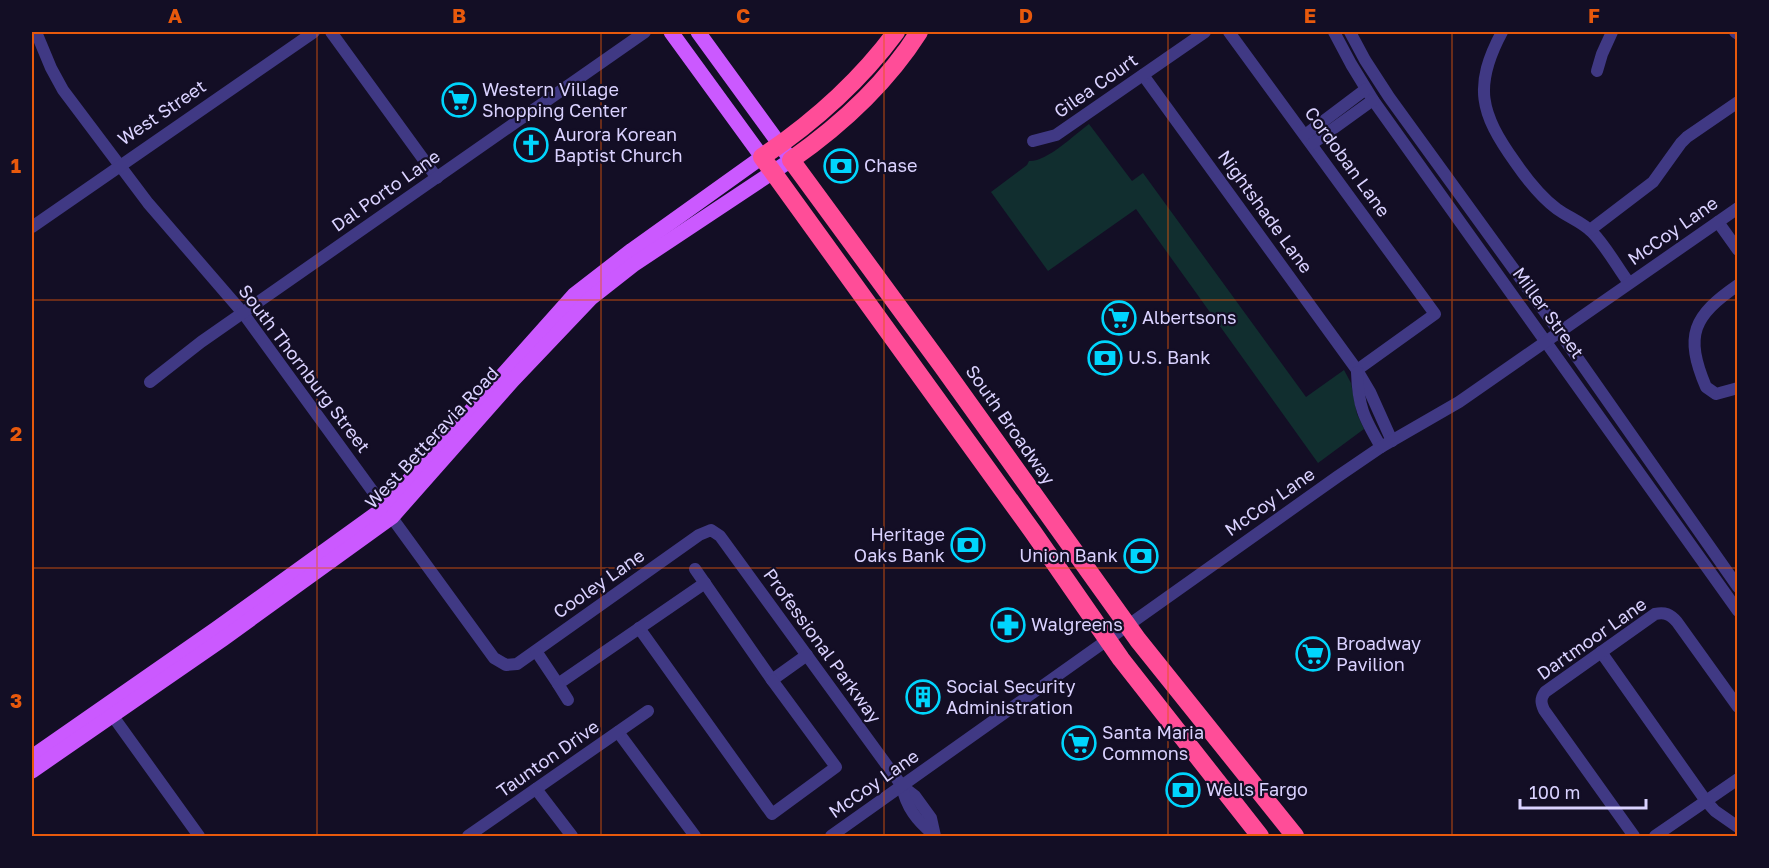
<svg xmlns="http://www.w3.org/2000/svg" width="1769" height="868" viewBox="0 0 1769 868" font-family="'Golos Text',sans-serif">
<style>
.green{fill:#112e2f}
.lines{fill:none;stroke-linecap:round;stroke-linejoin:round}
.minor{stroke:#403984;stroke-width:12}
.major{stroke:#cb59ff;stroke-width:15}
.highway{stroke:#ff4d98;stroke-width:18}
.grid{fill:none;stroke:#e8590c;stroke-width:1.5;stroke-opacity:0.55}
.labels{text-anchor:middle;stroke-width:4.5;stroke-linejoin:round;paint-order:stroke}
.street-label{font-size:18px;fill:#dad2ff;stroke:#130e25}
.poi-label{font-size:18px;fill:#dad2ff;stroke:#130e25;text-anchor:start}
.neatline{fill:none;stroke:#e8590c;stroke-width:2}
.grid-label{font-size:20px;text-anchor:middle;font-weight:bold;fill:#e8590c}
</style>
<rect width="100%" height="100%" fill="#130e25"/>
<path class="green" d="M1089 124 1132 181 1143 173 1306 397 1344 370 1351 383 1357 414 1364 429 1318 463 1136 209 1048 271 991 192 1027 165 1029 161C1047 162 1074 135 1089 124Z"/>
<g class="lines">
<g class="minor">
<polyline points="36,32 51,68 63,90 148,203 243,313 494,658 506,665 517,664 699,535 711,530 720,536 902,786 915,796 931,818 935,836"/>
<polyline points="331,32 437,178"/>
<polyline points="1229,32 1435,314 1357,370"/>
<polyline points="1334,32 1351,64 1373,100 1738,611"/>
<polyline points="1350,32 1365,60 1389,97 1560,333 1738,587"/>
<path d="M1502 32C1473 86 1480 113 1515 162 1526 178 1541 197 1557 209 1568 217 1582 222 1592 232 1606 246 1617 267 1629 283"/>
<polyline points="1735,32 1738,34"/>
<polyline points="1597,71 1602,54 1612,32"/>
<polyline points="1143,75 1357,370 1370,392 1392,441"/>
<polyline points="1305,135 1366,89"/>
<polyline points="1033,141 1056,135 1205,32"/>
<polyline points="1312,144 1373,100"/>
<polyline points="1718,222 1738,250"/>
<polyline points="32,227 314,32"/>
<polyline points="1590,230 1653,182 1681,143 1687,137 1738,102"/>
<path d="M1738 285C1693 316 1684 335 1706 387L1716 394 1738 388"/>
<path d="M1357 372C1358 406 1364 418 1381 447"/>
<polyline points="150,382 201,342 645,32"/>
<polyline points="695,569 772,680 807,655"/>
<polyline points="639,628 772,814 836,767 772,680"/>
<polyline points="536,651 558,684 705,583"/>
<polyline points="1601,652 1706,801 1715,811 1738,827"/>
<polyline points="558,684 568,700"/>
<polyline points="107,708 199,836"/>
<polyline points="618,732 695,836"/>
<path d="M902 786C906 807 917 821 933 834"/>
<polyline points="536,789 572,836"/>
<polyline points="468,836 648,711"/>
<polyline points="831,836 1337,477 1381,447 1459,402 1738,208"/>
<path d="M1634 836 1544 710C1541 703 1540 699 1545 692L1655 614C1665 612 1670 614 1677 622L1738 707"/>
<polyline points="1655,836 1738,779"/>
</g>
<g class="major">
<polyline points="32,757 216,629 384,508 574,295 632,250 762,157 671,32"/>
<polyline points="32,771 223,639 392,517 513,380 591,298 633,265 791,160 698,32"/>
</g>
<g class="highway">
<path d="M896 32C859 82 814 122 762 157L1033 532 1121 659 1260 836"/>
<path d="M919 32C886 84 841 125 791 160L942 366 1138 640 1295 836"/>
</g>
</g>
<path class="grid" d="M317 32V836M601 32V836M884 32V836M1168 32V836M1452 32V836M32 300H1738M32 568H1738"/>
<defs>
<g id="supermarket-ring" transform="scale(1.725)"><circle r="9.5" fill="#130e25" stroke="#00d5fd" stroke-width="1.5"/><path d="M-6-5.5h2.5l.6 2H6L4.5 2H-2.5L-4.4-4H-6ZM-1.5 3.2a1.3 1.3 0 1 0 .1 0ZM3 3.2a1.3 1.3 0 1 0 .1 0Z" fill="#00d5fd"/></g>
<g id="church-ring" transform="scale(1.725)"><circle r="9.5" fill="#130e25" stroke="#00d5fd" stroke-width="1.5"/><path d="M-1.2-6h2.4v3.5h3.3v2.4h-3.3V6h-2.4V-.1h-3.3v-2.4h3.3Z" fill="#00d5fd"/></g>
<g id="bank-ring" transform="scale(1.725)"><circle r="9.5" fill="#130e25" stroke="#00d5fd" stroke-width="1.5"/><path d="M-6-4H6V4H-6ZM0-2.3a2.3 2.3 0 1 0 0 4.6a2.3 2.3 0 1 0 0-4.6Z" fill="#00d5fd"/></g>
<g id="pharmacy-ring" transform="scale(1.725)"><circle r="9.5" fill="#130e25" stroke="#00d5fd" stroke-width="1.5"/><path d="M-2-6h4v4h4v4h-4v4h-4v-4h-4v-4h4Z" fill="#00d5fd"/></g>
<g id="building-ring" transform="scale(1.725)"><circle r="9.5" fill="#130e25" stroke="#00d5fd" stroke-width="1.5"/><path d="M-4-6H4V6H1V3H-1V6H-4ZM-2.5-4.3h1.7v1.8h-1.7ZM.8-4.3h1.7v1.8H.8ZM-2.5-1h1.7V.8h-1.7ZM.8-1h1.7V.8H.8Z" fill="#00d5fd"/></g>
</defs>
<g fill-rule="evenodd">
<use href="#supermarket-ring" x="459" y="100"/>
<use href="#church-ring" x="531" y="145"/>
<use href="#bank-ring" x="841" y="166"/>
<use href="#supermarket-ring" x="1119" y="318"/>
<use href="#bank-ring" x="1105" y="358"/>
<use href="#bank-ring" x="968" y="545"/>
<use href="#bank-ring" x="1141" y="556"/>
<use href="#pharmacy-ring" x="1008" y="625"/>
<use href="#supermarket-ring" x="1313" y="654"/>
<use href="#building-ring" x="923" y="697"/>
<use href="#supermarket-ring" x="1079" y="743"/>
<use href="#bank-ring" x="1183" y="790"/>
</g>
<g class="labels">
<g class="street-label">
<text transform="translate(1096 86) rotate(-35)" y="6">Gilea Court</text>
<text transform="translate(162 113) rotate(-34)" y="6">West Street</text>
<text transform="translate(1347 162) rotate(54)" y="6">Cordoban Lane</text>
<text transform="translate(386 191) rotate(-35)" y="6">Dal Porto Lane</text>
<text transform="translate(1265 212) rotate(54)" y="6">Nightshade Lane</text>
<text transform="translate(1673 231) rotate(-35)" y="6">McCoy Lane</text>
<text transform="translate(1548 313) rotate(54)" y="6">Miller Street</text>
<text transform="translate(304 369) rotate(53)" y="6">South Thornburg Street</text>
<text transform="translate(1010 425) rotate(55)" y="6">South Broadway</text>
<text transform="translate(432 438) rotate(-47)" y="6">West Betteravia Road</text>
<text transform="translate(1270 502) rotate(-35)" y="6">McCoy Lane</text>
<text transform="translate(599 584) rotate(-35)" y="6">Cooley Lane</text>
<text transform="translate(1592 639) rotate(-35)" y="6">Dartmoor Lane</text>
<text transform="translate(822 646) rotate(54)" y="6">Professional Parkway</text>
<text transform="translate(548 759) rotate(-35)" y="6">Taunton Drive</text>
<text transform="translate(874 784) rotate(-35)" y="6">McCoy Lane</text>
</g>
<g class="poi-label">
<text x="482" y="96">Western Village<tspan x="482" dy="21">Shopping Center</tspan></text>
<text x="554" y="141">Aurora Korean<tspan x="554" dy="21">Baptist Church</tspan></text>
<text x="864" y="172">Chase</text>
<text x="1142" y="324">Albertsons</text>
<text x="1128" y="364">U.S. Bank</text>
<text x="945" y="541" text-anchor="end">Heritage<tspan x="945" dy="21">Oaks Bank</tspan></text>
<text x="1118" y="562" text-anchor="end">Union Bank</text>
<text x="1031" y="631">Walgreens</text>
<text x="1336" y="650">Broadway<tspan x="1336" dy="21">Pavilion</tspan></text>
<text x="946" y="693">Social Security<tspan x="946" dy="21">Administration</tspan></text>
<text x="1102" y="739">Santa Maria<tspan x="1102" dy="21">Commons</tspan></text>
<text x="1206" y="796">Wells Fargo</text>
</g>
</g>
<rect width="1769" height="868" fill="none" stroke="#130e25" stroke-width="66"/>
<path d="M1520 799v9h126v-9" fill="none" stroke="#dad2ff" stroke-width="3"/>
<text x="1529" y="799" font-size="18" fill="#dad2ff" stroke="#130e25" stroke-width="4.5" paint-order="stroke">100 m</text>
<rect x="33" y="33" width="1703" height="802" class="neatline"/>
<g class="grid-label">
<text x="175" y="23">A</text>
<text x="459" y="23">B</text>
<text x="743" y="23">C</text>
<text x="1026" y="23">D</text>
<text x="1310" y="23">E</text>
<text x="1594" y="23">F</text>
<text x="16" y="173">1</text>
<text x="16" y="441">2</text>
<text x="16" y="708">3</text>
</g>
</svg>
